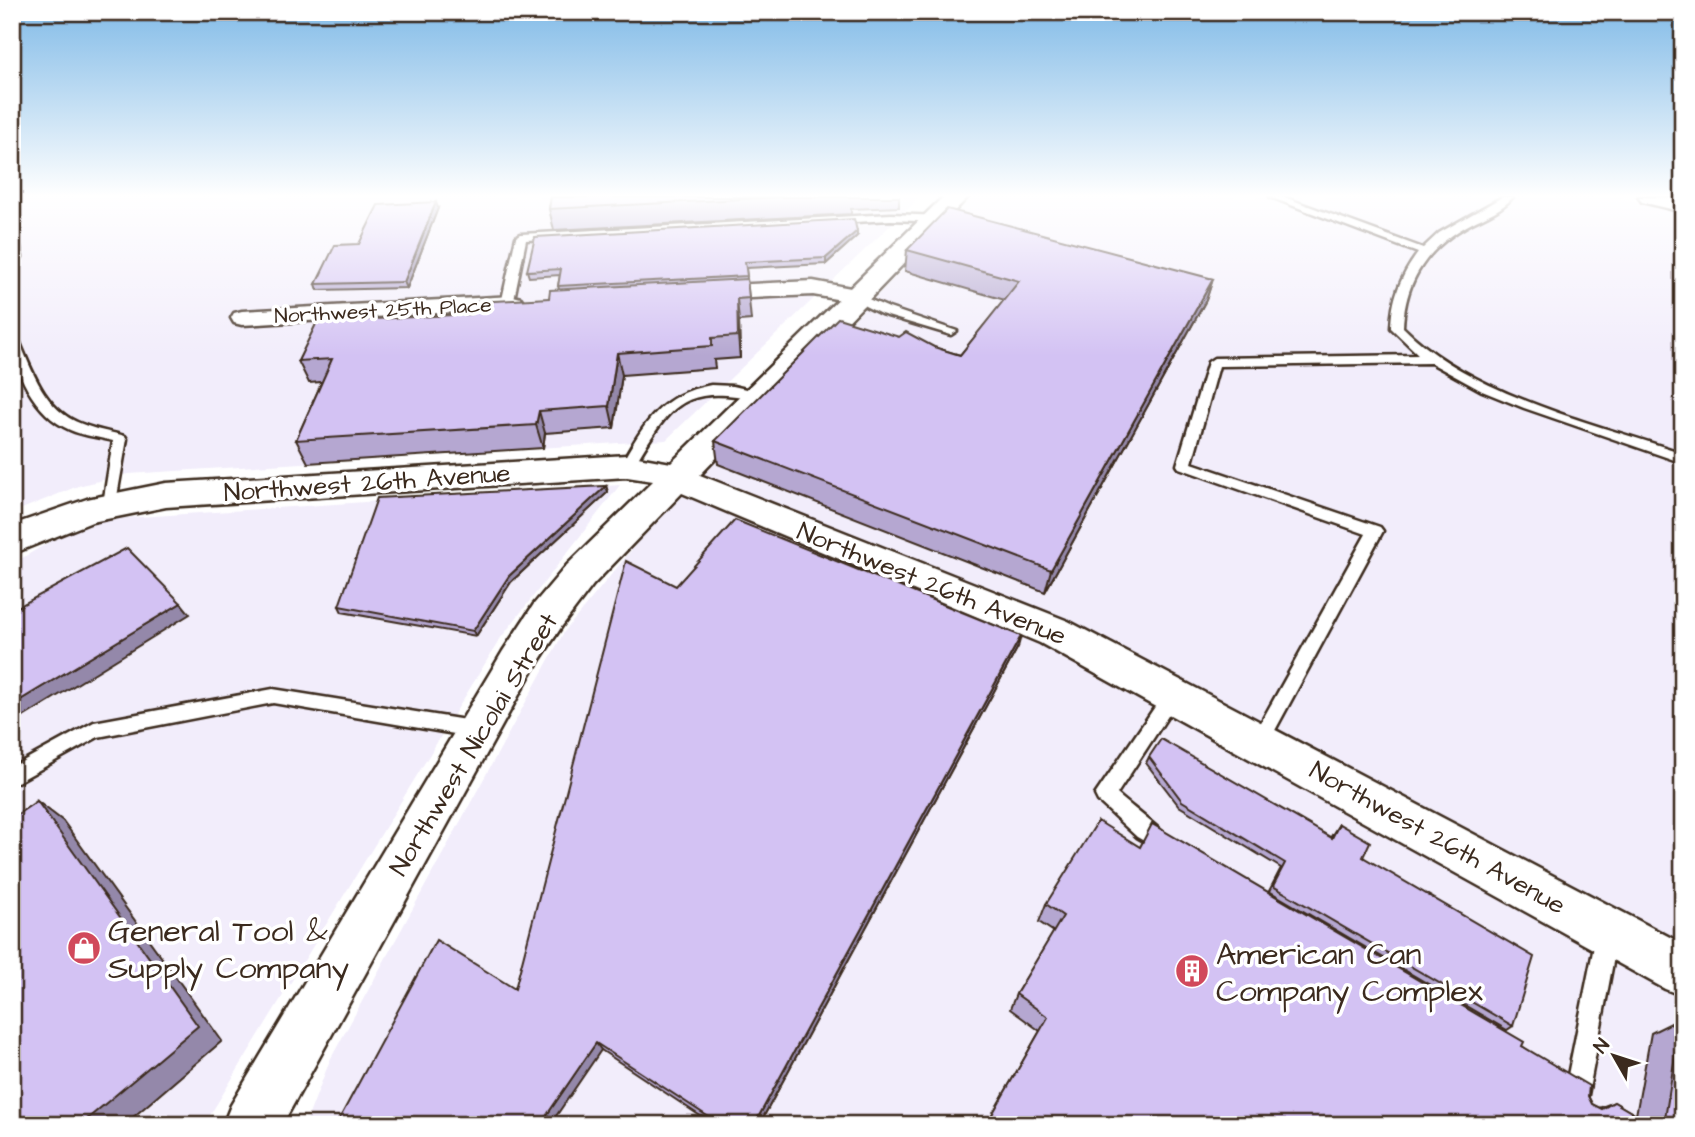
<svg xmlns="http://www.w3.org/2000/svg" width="1695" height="1137" viewBox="0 0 1695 1137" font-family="'Architects Daughter',sans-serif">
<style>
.built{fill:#f2edfb}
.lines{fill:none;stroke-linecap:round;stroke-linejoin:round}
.service-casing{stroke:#3b2a1e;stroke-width:5}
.minor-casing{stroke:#3b2a1e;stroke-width:5}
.tertiary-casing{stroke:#3b2a1e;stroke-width:5}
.service{fill:#fff;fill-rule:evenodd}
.minor{fill:#fff;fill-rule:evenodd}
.tertiary{fill:#fff;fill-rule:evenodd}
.wall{fill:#b5a7d1;stroke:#3b2a1e;stroke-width:2}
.shaded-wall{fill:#9488aa;stroke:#3b2a1e;stroke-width:2}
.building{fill:#d3c2f3;stroke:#3b2a1e;stroke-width:2}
.labels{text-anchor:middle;stroke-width:7;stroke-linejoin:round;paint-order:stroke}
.far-street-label{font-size:21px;fill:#3b2a1e;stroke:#fff}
.street-label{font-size:26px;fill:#3b2a1e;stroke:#fff}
.near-poi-label{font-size:32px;fill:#3b2a1e;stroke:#fff;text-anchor:start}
</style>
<rect width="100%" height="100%" fill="#fff"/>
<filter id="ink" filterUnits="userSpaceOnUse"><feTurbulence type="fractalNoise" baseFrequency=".0143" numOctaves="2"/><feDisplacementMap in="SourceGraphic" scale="14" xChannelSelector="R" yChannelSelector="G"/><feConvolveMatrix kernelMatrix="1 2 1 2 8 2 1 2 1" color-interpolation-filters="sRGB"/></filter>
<g filter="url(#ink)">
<g class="built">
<polygon points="12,197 920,197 666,440 128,474 78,486 12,513"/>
<polygon points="973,197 1620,197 1683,213 1683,1125 305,1125 330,1060 564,632 639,541"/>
<polygon points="620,485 500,639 204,1125 12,1125 12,564 63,534 109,519"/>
</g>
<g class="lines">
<g class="service-casing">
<g id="service">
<path d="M1270 197H1284L1423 248 1439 233 1502 197H1513C1503 209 1486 216 1472 223 1429 246 1405 278 1403 327 1471 395 1593 423 1683 453V463L1524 408 1482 391 1431 363 1219 366 1192 463 1380 527 1383 531 1266 747 1260 749 1254 747 1251 741 1254 735 1366 534 1179 468 1177 465 1208 362 1214 358 1419 355 1391 328C1392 299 1400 277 1418 253Z"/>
<polygon points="891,214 943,216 948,219 943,222 891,220 526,240 513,304 507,308 501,304 516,237 521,234"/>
<polygon points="12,229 17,232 22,257 16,267 12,268"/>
<polygon points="857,294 889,308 957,331 951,335 881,314 853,300 851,298"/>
<path d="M12 334 18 338C32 371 45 411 82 424 96 430 111 432 125 436L127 439 115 508 110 509 103 504 113 441C99 437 83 436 70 430 35 415 12 370 12 334Z"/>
<path d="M711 385 733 386 763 393 765 396 758 400C680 383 669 408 632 469H622L620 466C644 424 660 394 711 385Z"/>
<path d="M1173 687 1179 689 1182 694 1179 699 1117 794C1127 803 1172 838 1175 844L1172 851 1165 853 1137 837 1098 801 1095 795 1167 689Z"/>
<polygon points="273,689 478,722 484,724 487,730 484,736 478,738 273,703 98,737 12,785 12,767 94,722"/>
<polygon points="1607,925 1615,928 1618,936 1587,1100 1583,1108 1575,1112 1567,1108 1563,1100 1596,936 1599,928"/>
</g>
</g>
<g class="minor-casing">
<g id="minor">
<polygon points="813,281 867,291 870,296 867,301 859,303 813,295 709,300 701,298 698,293 701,288 709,286"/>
<polygon points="513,296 521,298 524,303 521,308 242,325 234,323 231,318 234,313 242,311"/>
</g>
</g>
<g class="tertiary-casing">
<g id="tertiary">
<polygon points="943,197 968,197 700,475 1068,621 1683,944 1683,996 1665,989 1040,643 682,493 593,585 562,626 531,673 282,1125 223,1125 231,1105 503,651 534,604 567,565 653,481 627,477 166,507 92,522 12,554 12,525 87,499 166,483 627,455 671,463"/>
<polygon points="1638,197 1683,198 1683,212 1642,202"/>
</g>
</g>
<use href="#service" class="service"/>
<use href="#minor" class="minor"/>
<use href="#tertiary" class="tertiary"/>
</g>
<g class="wall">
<polygon points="551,197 899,197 899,207 851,209 851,214 554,230 549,209"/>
<polygon points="438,208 407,288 318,290 316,284 359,244"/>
<polygon points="857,236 826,264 746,268 751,320 739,321 740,358 714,360 715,368 622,375 614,428 545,433 543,448 308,463 296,440 322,382 309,383 298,361 472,314 549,298 559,289 558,286 560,275 529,277 527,271"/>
<polygon points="907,250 1213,279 1206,300 1045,592 718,464 715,441 899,337 960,355 1005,300 905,271"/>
<polygon points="606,486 608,492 511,582 476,636 342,612 339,606"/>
<polygon points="676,586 1018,647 759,1125 714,1125 601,1050 515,989"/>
<polygon points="1149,757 1330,838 1339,824 1363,857 1513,1026 1507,1030 1269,891 1281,868 1179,806 1146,763"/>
<polygon points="1140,847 1522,1046 1588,1096 1592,1104 1599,1108 1614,1102 1636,1115 1651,1033 1681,1018 1683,1125 986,1125 1040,1031 1010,1009 1016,994 1054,932 1039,922 1046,904"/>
</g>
<g class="shaded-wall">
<polygon points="436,202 438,208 407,288 404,282"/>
<polygon points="857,231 857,236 826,264 826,258"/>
<polygon points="1213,279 1206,300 1045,592 1051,570"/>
<polygon points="737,299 739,321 740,358 738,336"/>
<polygon points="617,353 622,375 614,428 609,406"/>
<polygon points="539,411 545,433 543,448 536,425"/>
<polygon points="606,486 608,492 511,582 476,636 473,631 509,576"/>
<polygon points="181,603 190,614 12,724 12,705"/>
<polygon points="1021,636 1018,647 759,1125 754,1125"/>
<polygon points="37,801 63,821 222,1041 124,1125 80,1125"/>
<polygon points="596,1043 601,1050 550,1125 540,1125"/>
</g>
<g class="building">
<polygon points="551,197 781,197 549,209"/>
<polygon points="436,202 404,282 316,284 335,245 359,244 378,205"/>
<polygon points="947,209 1213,279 1051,570 715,441 838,318 899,337 906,332 934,347 960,355 1019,281 907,250"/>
<polygon points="854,219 857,231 826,258 745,262 747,276 558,286 561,269 527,271 535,237"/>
<polygon points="747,279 749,298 737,299 738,336 712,338 712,346 617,353 609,406 539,411 536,425 296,440 332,359 298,361 317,322 472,314 475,302 549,298 550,290"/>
<polygon points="606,486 509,576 473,631 339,606 377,498"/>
<polygon points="735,520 1021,636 754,1125 721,1125 596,1043 540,1125 336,1125 436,940 515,989 626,561 676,586"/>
<polygon points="127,548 181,603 12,705 12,610"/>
<polygon points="1161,739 1332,838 1339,824 1370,842 1363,857 1534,957 1513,1026 1273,886 1285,863 1182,801 1149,757"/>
<polygon points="37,801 198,1026 80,1125 12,1125 12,818"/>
<polygon points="1098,821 1140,847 1152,824 1524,1042 1522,1046 1589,1086 1588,1096 1592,1104 1602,1109 1614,1102 1653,1125 986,1125 1048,1017 1016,994 1063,916 1046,904"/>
<polygon points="1681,1018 1683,1019 1683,1125 1664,1125"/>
</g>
</g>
<linearGradient id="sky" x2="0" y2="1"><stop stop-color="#80bae7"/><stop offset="0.55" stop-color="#fff"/><stop offset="1" stop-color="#fff" stop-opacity="0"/></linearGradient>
<rect width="1695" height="356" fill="url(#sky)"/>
<defs>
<g id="shop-disc" transform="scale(1.75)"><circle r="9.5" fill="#d1495b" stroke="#fff"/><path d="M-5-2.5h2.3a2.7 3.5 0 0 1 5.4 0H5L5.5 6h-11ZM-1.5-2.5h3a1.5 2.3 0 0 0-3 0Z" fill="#fff"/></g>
<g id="building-disc" transform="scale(1.75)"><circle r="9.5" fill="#d1495b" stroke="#fff"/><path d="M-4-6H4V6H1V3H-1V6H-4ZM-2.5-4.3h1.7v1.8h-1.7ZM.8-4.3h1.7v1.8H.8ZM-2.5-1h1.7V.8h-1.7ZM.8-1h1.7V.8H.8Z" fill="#fff"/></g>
</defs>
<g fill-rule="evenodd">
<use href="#shop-disc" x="84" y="948"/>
<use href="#building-disc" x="1192" y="971"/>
</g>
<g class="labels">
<g class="far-street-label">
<text transform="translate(383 310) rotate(-3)" y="7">Northwest 25th Place</text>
</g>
<g class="street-label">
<text transform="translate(367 482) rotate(-4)" y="9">Northwest 26th Avenue</text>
<text transform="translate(932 583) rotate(22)" y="9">Northwest 26th Avenue</text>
<text transform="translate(473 744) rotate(-59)" y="9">Northwest Nicolai Street</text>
<text transform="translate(1438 837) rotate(29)" y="9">Northwest 26th Avenue</text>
</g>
<g class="near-poi-label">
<text x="108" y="941">General Tool &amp;<tspan x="108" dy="37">Supply Company</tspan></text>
<text x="1216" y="964">American Can<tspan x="1216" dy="37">Company Complex</tspan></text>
</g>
</g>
<rect width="1695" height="1137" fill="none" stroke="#fff" stroke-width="42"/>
<rect x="21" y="21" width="1653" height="1095" fill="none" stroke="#3b2a1e" stroke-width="2.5" filter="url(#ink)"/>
<g transform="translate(1614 1056) rotate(309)" stroke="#ffffff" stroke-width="5" paint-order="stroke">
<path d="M0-5L12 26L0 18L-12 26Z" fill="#3b2a1e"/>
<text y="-10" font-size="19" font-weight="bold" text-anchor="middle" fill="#3b2a1e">N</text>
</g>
</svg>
